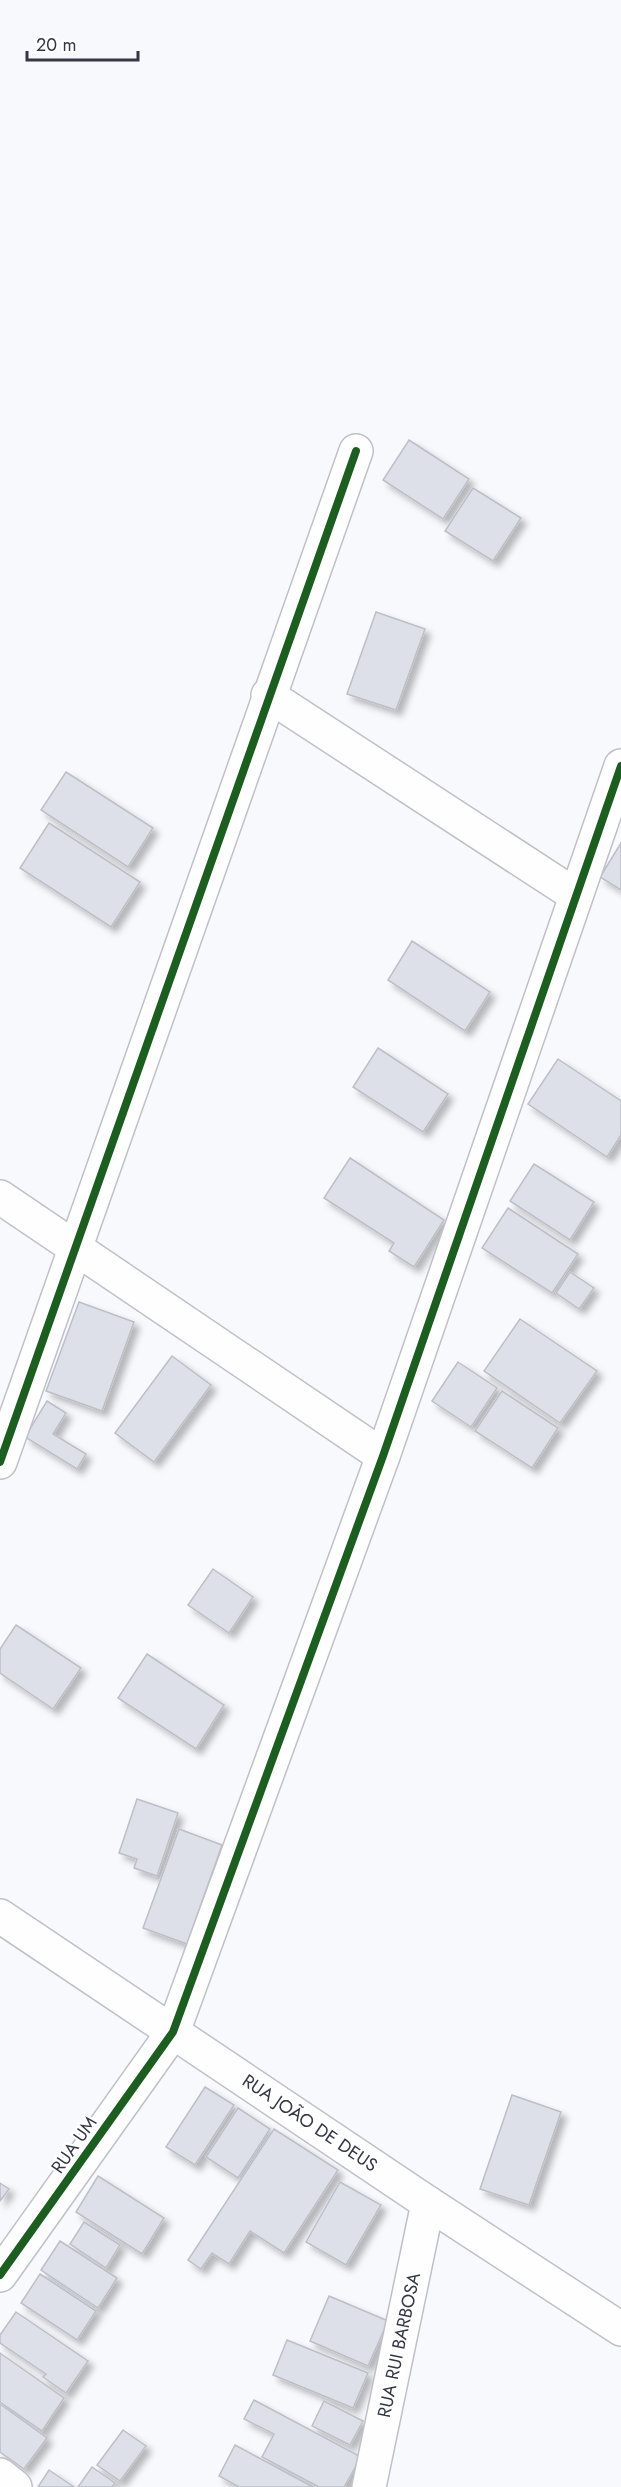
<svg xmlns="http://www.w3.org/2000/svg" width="621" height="2487" viewBox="0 0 621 2487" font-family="Jost,sans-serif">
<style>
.building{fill:#dde0e8;stroke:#bdbfc7;stroke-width:1.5;filter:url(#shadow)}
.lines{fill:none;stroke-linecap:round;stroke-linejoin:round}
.minor-casing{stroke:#bfc1c8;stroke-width:36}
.minor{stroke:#fefeff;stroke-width:33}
.cycleway-casing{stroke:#fff;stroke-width:11}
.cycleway{stroke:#1b5e20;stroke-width:8}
.labels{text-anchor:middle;stroke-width:4.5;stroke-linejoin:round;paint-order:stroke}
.street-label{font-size:18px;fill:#343844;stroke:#fff}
</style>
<defs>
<filter id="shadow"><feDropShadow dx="5.5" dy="5.5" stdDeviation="3" flood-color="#0004"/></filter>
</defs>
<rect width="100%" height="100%" fill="#f8f9fd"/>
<g class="building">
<polygon points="409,440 469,479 443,519 383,480"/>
<polygon points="473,488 521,518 493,561 445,531"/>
<polygon points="376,612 425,629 396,710 347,694"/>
<polygon points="66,772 153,828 128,867 41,810"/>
<polygon points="49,823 140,882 111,927 20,868"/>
<polygon points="621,843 621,890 600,877"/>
<polygon points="412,941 490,992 465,1031 388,980"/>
<polygon points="378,1048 448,1094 423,1132 353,1087"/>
<polygon points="558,1059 621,1101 621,1135 607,1157 528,1104"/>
<polygon points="350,1158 444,1220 414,1267 389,1251 394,1243 324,1198"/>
<polygon points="534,1164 594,1202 570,1240 510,1201"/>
<polygon points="508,1208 578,1254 552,1293 482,1248"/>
<polygon points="570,1272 594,1288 579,1309 556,1293"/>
<polygon points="79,1302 134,1322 102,1411 46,1391"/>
<polygon points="520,1319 597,1371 560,1423 484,1371"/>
<polygon points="172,1356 211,1385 154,1462 115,1433"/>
<polygon points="458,1362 497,1388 471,1427 432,1401"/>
<polygon points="502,1391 558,1428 532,1468 475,1431"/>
<polygon points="47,1401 66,1413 53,1434 86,1454 77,1469 25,1437"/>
<polygon points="213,1569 253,1597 229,1633 188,1605"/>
<polygon points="16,1625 81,1668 53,1709 0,1673 0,1649"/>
<polygon points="147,1654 224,1705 196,1749 118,1698"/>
<polygon points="137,1799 178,1813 157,1876 134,1868 137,1859 119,1853"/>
<polygon points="179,1829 222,1845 187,1944 143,1928"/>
<polygon points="205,2087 234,2105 195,2165 166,2147"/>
<polygon points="512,2095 561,2112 529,2205 480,2189"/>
<polygon points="238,2108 270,2129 238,2178 206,2157"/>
<polygon points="274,2129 338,2170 284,2253 250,2231 229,2264 212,2253 201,2269 188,2260"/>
<polygon points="98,2176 164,2218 142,2254 76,2212"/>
<polygon points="340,2182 381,2205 346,2265 306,2242"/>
<polygon points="0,2183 9,2189 0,2201"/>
<polygon points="84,2222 120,2245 106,2268 70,2244"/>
<polygon points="60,2241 117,2278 98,2308 41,2270"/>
<polygon points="40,2274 96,2311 77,2340 21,2303"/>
<polygon points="329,2296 388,2321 368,2366 310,2341"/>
<polygon points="16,2312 88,2361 66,2393 43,2377 46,2374 0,2343 0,2335"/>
<polygon points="287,2340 368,2373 353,2408 273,2375"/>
<polygon points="0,2353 64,2398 42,2431 0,2402"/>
<polygon points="254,2400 361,2457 344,2487 319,2487 262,2457 274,2434 244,2419"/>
<polygon points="324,2401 363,2421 350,2445 312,2426"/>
<polygon points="0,2404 47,2438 24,2469 0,2452"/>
<polygon points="123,2430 146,2446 120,2481 97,2465"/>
<polygon points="235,2445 313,2487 239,2487 219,2476"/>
<polygon points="92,2467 115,2483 112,2487 78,2487"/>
<polygon points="49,2470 74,2487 38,2487"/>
</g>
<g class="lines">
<g class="minor-casing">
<g id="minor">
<polyline points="268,695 575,895"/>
<polyline points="0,1197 383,1456"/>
<polyline points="0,1462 356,451"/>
<polyline points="0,1916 428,2203 621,2329"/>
<polyline points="0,2275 173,2032 383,1456 621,766"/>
<polyline points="0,2475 15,2487"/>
<polyline points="369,2487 428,2203"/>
</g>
</g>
<use href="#minor" class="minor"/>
<g class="cycleway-casing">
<g id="cycleway">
<polyline points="0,1462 356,451"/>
<polyline points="0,2275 173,2032 383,1456 621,766"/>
</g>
</g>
<use href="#cycleway" class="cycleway"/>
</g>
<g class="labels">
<g class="street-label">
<text transform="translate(310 2123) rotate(34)" y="6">RUA JOÃO DE DEUS</text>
<text transform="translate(74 2145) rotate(-55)" y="6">RUA UM</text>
<text transform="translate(399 2345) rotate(-78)" y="6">RUA RUI BARBOSA</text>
</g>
</g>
<path d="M27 51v9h111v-9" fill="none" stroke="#343844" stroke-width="3"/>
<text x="36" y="51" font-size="18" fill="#343844" stroke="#ffffff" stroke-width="4.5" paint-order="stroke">20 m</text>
</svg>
